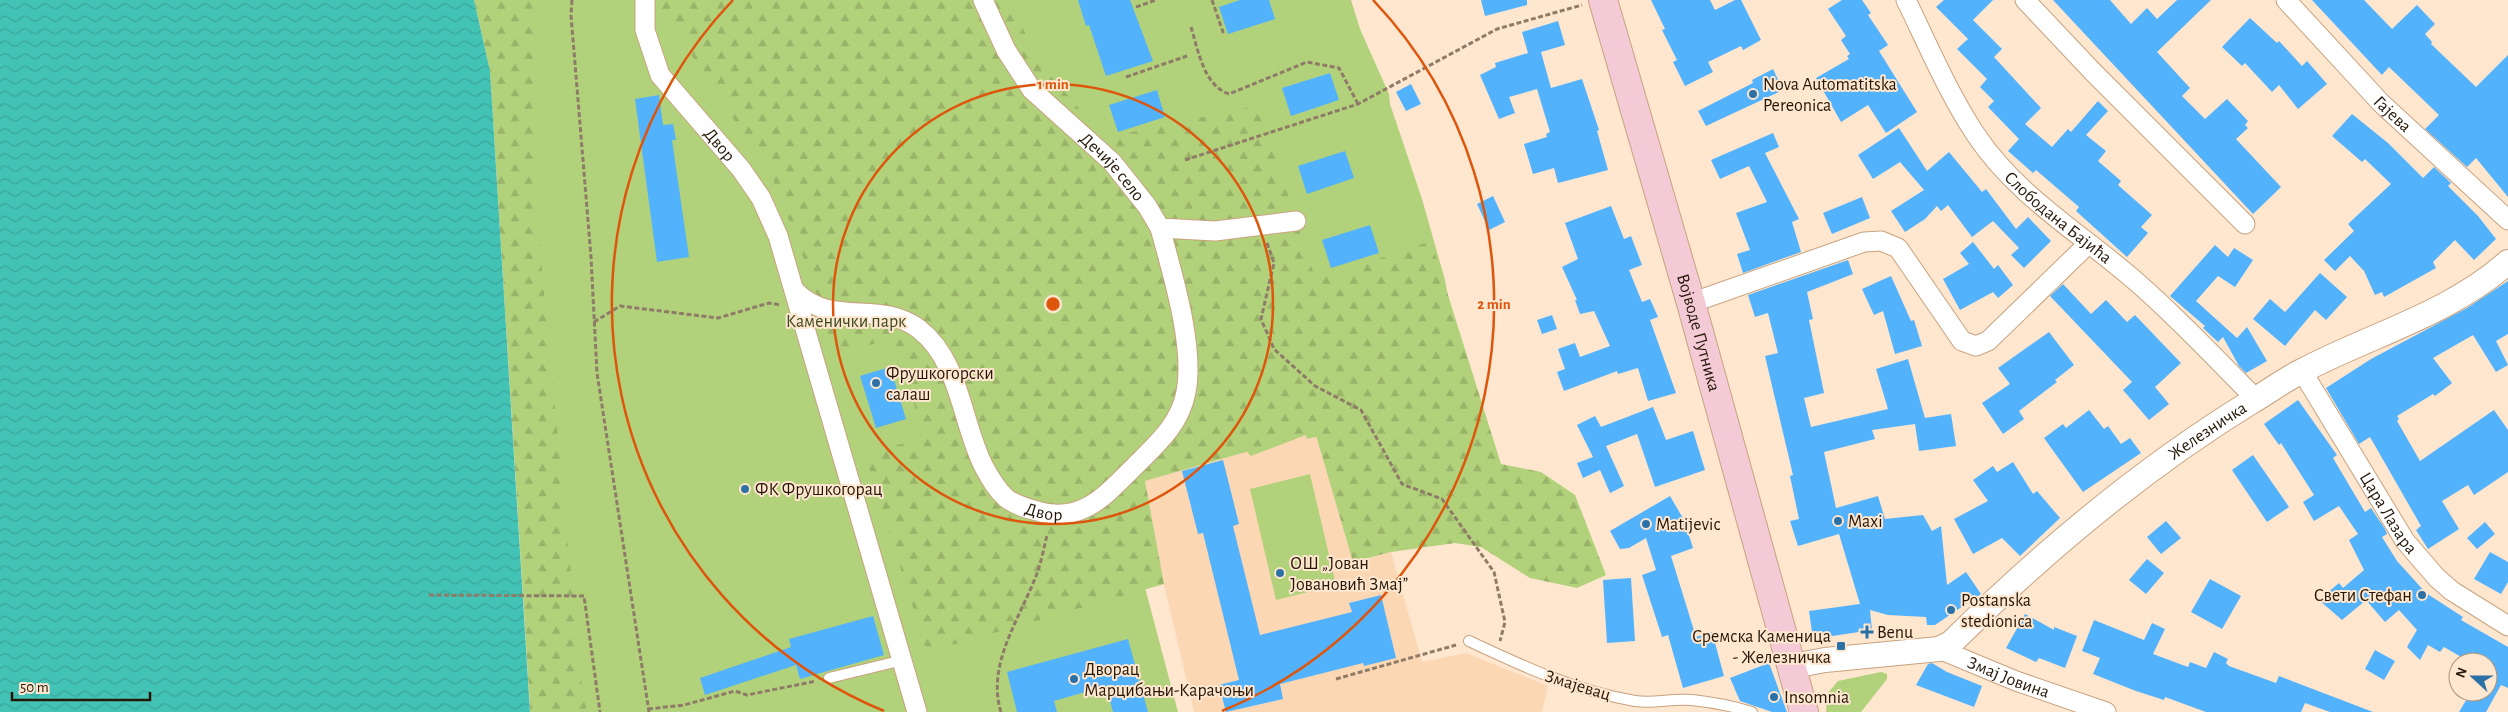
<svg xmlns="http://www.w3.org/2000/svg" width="2508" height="712" viewBox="0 0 2508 712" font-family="'Alegreya Sans',sans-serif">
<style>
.built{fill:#fcd7b4}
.green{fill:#b2d17b}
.forest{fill:url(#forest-firs)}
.water{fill:url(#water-waves)}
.building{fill:#53b2fc}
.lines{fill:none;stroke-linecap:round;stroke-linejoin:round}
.service-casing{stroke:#c8a27e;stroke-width:12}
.minor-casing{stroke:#c8a27e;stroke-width:21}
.tertiary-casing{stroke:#c8a27e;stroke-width:26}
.secondary-casing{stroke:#c8a27e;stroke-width:30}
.path{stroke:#8e7b68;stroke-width:3;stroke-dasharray:5 2.5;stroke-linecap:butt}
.service{stroke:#fff;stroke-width:10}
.minor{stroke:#fff;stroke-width:19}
.tertiary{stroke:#fff;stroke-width:24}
.secondary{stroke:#f4cad7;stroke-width:28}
.ring{fill:none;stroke:#de560c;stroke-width:2.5}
.poi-dot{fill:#2c71a6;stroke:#fee6cf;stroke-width:2}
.labels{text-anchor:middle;stroke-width:4;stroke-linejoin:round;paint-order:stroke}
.poi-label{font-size:18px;fill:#251708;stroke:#fee6cf;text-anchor:start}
.street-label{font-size:18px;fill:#251708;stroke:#fee6cf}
.park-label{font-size:18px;fill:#3c4a1f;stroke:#fee6cf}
.centre{fill:#de560c;stroke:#fee6cf;stroke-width:2.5}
.ring-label{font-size:15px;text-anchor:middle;font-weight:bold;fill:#de560c;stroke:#fee6cf;stroke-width:4;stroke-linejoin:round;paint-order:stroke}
</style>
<defs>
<pattern id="forest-firs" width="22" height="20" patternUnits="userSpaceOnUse" patternTransform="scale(1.25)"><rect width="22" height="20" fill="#b2d17b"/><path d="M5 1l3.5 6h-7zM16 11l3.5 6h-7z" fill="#99b369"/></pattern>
<pattern id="water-waves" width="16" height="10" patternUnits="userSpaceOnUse" patternTransform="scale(1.25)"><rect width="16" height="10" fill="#43c3b6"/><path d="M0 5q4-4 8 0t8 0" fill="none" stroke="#3ba79b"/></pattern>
</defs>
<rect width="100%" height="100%" fill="#fee6cf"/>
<polygon class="built" points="1315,432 1353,562 1391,552 1422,662 1466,653 1548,686 1542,712 1194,712 1164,584 1145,481"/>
<g class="green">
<polygon points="494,0 1351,0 1360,29 1389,94 1390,104 1422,199 1445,280 1458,352 1328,434 1307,439 1306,435 1251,456 1239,444 1206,425 1122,501 1178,712 560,712"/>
<polygon points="1310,474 1336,585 1276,600 1250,489"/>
<polygon points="1881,672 1887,674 1887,679 1861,712 1826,712 1827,694 1838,681"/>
</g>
<g class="forest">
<polygon points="474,0 537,0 534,188 582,688 587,712 530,712 530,707 490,71"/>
<polygon points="655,0 1004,0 1060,86 1103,138 1261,105 1296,221 1316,280 1431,241 1501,464 1541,472 1575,495 1606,575 1577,588 1530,578 1481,547 1455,543 1391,552 1353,562 1315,432 1145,481 1164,584 927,652 865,455 924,437 894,338 835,355 810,274 772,177"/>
</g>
<polygon class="water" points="0,0 474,0 490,71 530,712 0,712"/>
<g class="building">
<polygon points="1078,0 1130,0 1153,61 1106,76 1089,25 1086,26"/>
<polygon points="1240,0 1269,0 1275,19 1228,34 1219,7"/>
<polygon points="1481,0 1527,0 1527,5 1485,16"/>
<polygon points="1651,0 1710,0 1715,10 1735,0 1741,0 1761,40 1743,50 1741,46 1708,62 1713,72 1685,86 1673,62 1677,60 1662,30 1665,29"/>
<polygon points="1842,0 1862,0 1871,13 1868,15 1888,45 1879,51 1917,112 1886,133 1868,105 1841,122 1816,78 1849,59 1847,56 1850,54 1841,40 1846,36 1828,9"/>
<polygon points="1944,0 1993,0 1973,20 2002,49 1994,57 2041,108 2025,124 2052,147 2068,129 2071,132 2098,101 2108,111 2086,135 2106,151 2098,161 2121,181 2118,185 2152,215 2141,227 2148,233 2127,257 2076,211 2079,207 2036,170 2033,173 2008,151 2019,139 1988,107 1994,101 1980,87 1987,79 1957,49 1968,39 1936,7"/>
<polygon points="2053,0 2110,0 2131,24 2147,8 2157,19 2177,0 2211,0 2157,52 2190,88 2182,96 2205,119 2227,99 2248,121 2245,125 2248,128 2236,139 2281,187 2253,214"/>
<polygon points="2312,0 2364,0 2392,29 2417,5 2435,24 2425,34 2432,42 2431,44 2476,87 2508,55 2508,197 2476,158 2467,167 2425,129 2439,115 2389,67 2382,75"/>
<polygon points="2250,18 2277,43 2279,41 2302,66 2307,61 2327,84 2298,109 2279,85 2272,92 2245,63 2242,66 2222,47"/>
<polygon points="1558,21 1565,45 1541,52 1551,88 1582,79 1599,130 1597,131 1608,170 1558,183 1554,168 1533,174 1524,144 1547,137 1546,134 1550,132 1537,89 1509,97 1515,113 1499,119 1480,75 1496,67 1495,63 1528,53 1522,32"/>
<polygon points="1773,69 1783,90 1706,126 1698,111 1753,83 1752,80"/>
<polygon points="1330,73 1339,100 1291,116 1282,88"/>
<polygon points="1411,84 1421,104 1406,111 1396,92"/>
<polygon points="1157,90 1165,117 1118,132 1109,105"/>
<polygon points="659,95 663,125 673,124 676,140 672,140 689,257 657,262 635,99"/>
<polygon points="2352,114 2388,143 2423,178 2434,167 2451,183 2448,186 2478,216 2496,239 2474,260 2455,240 2433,262 2436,268 2384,297 2382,292 2375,295 2364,271 2350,256 2335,271 2324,260 2354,231 2348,224 2391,184 2365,159 2362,162 2332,136"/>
<polygon points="1899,128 1927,171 1949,152 1982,192 1986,189 2016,229 2028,217 2051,241 2024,268 2011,255 2019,248 1993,221 1972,237 1948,205 1941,211 1937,206 1925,219 1905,232 1891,211 1924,190 1900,162 1873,179 1858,155"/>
<polygon points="1773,133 1779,147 1765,153 1799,219 1792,222 1801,252 1743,273 1737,254 1750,250 1736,213 1767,202 1749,166 1720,179 1711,160"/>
<polygon points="1345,151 1354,178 1307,194 1298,166"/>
<polygon points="1493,196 1505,222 1489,230 1477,204"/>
<polygon points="1862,197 1870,218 1832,234 1823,213"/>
<polygon points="1611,206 1624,239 1631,236 1642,265 1629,270 1642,302 1650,299 1658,317 1650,320 1676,393 1648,401 1638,368 1618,374 1617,371 1564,391 1557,372 1565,369 1558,349 1575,343 1580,357 1610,346 1594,311 1580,314 1575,300 1577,300 1562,267 1578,259 1565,223"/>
<polygon points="1370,225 1379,253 1331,268 1322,240"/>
<polygon points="1973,242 1994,269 1998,265 2013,285 1998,298 1993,292 1960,310 1943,279 1969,264 1960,253"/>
<polygon points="2215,245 2228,257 2234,248 2253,260 2235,287 2218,276 2196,301 2237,338 2247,327 2267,361 2246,373 2239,366 2223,337 2218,342 2203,328 2205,326 2170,296"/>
<polygon points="1848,260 1853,274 1807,292 1813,319 1809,320 1824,393 1804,398 1811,427 1888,409 1876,369 1908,359 1925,418 1951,414 1956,446 1919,451 1915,424 1872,430 1875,439 1824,452 1836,508 1878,496 1885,519 1923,515 1932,531 1941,526 1947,585 1966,572 1981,594 1935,625 1927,625 1926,617 1888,615 1870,610 1872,630 1813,639 1809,611 1860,604 1839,534 1798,546 1790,521 1799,519 1790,476 1793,475 1765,356 1778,353 1768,313 1755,317 1748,295"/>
<polygon points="2320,273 2347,297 2326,320 2315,310 2285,346 2253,319 2270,299 2285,312"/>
<polygon points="1891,276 1911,321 1914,320 1922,346 1895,354 1883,311 1874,315 1862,289"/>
<polygon points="2508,281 2508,334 2496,341 2508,365 2496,372 2473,335 2433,358 2452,383 2435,396 2433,394 2397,416 2399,419 2397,421 2420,461 2494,410 2508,430 2508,472 2474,495 2468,485 2442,501 2459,529 2428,549 2416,530 2421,526 2370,437 2359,444 2326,388 2371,359 2467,308"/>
<polygon points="2063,284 2091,314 2106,300 2127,322 2135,315 2181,363 2155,387 2169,404 2149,420 2123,390 2132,382 2050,296"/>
<polygon points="1552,315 1557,329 1542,334 1537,320"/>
<polygon points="2049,332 2074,365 2055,380 2057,382 2019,411 2024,419 2003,434 1982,403 2010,384 1998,368"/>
<polygon points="890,367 906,419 876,428 860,376"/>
<polygon points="2298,400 2337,455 2333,458 2365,512 2371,508 2385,529 2387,534 2382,537 2397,561 2426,593 2463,617 2461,620 2508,647 2508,688 2501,685 2486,712 2459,712 2471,692 2488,692 2488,662 2470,662 2444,647 2440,652 2428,645 2420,660 2407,647 2417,630 2399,610 2385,622 2366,600 2342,620 2319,600 2339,583 2343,588 2364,570 2349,540 2358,534 2339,506 2314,521 2303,502 2314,495 2281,443 2279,445 2264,424"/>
<polygon points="1653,407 1666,440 1693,431 1705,470 1655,487 1637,434 1606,446 1624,486 1610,493 1600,470 1583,478 1577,463 1593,457 1577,425 1595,416 1601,427"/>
<polygon points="2089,410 2104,429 2108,426 2121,444 2130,438 2141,453 2083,492 2044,438 2063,424 2066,428"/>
<polygon points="2253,455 2289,507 2267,522 2232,470"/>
<polygon points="1223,460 1239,524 1233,526 1260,635 1352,612 1349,603 1381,595 1396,658 1364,666 1363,663 1280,684 1283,699 1226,712 1219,685 1239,680 1203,533 1198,534 1182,471"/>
<polygon points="2013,462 2033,494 2037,491 2060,518 2020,556 2002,538 1973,554 1954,519 1988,501 1973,480 1993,466 1997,472"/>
<polygon points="1670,496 1684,520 1693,548 1671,556 1696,637 1712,632 1724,676 1683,688 1668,635 1662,637 1642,575 1656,570 1646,538 1629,548 1620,549 1610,531"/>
<polygon points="2166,521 2181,538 2161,554 2147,537"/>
<polygon points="2485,522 2495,534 2477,549 2467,538"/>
<polygon points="2490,552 2508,562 2508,582 2501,594 2474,579"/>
<polygon points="2147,559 2164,573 2146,594 2129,580"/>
<polygon points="1631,578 1635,641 1607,643 1603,580"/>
<polygon points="2210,579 2241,596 2222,629 2191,612"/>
<polygon points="2025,614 2054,630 2054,627 2077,636 2065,668 2039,658 2036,662 2006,648"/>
<polygon points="873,616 884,655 800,679 796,665 705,695 700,678 791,647 789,639"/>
<polygon points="2094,620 2144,640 2152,623 2165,629 2153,654 2188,667 2190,662 2206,668 2214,652 2228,659 2226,663 2229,666 2276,683 2279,676 2373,712 2330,712 2305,703 2301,712 2206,712 2165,697 2164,700 2136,691 2093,674 2100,658 2082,651"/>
<polygon points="1128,639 1148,712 1113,712 1106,686 1054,701 1057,712 1017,712 1007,672"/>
<polygon points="2375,650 2395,661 2384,680 2365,669"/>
<polygon points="1769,663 1787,712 1772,712 1740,701 1730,678"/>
<polygon points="1932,663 1947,672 1982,686 1974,707 1916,685 1928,664"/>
</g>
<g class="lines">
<g class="service-casing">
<g id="service">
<path d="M1469 641C1522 666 1576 691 1635 701 1654 704 1673 698 1692 700 1712 702 1732 706 1752 712"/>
<polyline points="829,678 903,660"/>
</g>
</g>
<g class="minor-casing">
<g id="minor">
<path id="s1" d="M645 0V30L660 75 741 169 761 198 778 236 917 712"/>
<path id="s2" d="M983 0 1006 50 1032 90 1112 162 1147 206 1160 228 1215 231 1296 221"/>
<path id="s3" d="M1906 0C1928 45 1948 93 1976 135 2018 198 2084 235 2140 285 2181 321 2218 361 2256 399"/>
<polyline points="2025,0 2094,73 2245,224"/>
<path id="s4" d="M2286 0 2381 103 2508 220"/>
<path id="s5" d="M796 292C832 328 880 299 919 329 961 362 961 422 984 467 990 478 996 489 1006 498 1015 505 1026 508 1037 511 1083 525 1107 493 1136 465 1158 443 1180 424 1186 392 1195 347 1172 272 1160 228"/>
<polyline points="1691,303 1864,242 1881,241 1898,248 1962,341 1976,346 1988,341 2087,245"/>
<path id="s6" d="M2302 371 2405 541 2437 578 2452 591 2508 626"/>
<path id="s7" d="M1939 649 2016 681 2106 712"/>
</g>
</g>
<g class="tertiary-casing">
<g id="tertiary">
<path id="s8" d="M1793 666 1825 660 1939 649 1951 643C2043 552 2140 470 2251 402 2268 392 2284 380 2302 371 2370 335 2450 314 2508 262"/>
</g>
</g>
<g class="secondary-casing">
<g id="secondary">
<path id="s9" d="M1603 0 1691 303 1804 712"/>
</g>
</g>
<g class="path">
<polyline points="572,0 571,15 591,257 597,373 649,712"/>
<polyline points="1212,0 1224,35"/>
<polyline points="1136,7 1156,0"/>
<path d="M1191 27C1198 50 1204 86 1229 94L1307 62 1339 68 1358 104"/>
<polyline points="1126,77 1187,56"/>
<polyline points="1185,160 1358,104 1497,29 1582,5"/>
<polyline points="1267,243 1274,263 1261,319 1274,349 1315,386 1361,410 1402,484 1442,499 1494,572 1505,622 1500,641"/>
<polyline points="594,322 620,306 718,318 769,303 781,305"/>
<polyline points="429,595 584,596 600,712"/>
<polyline points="1336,679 1456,645"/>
<polyline points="648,709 684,705 735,691 747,695 816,681"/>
<path d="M1001 712C986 665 1020 618 1036 576 1041 563 1044 548 1047 535"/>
</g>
<use href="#service" class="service"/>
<use href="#minor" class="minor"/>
<use href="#tertiary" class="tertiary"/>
<use href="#secondary" class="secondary"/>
</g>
<g class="ring">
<circle cx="1053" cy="304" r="220"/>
<path d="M884 711A441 441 0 0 1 733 0M1373 0A441 441 0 0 1 1222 711"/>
</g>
<g class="poi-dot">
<circle cx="1753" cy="94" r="5"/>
<circle cx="876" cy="383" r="5"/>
<circle cx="745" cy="489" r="5"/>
<circle cx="1838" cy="521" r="5"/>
<circle cx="1646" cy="524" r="5"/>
<circle cx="1280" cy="573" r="5"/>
<circle cx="2422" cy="595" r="5"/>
<circle cx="1951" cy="610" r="5"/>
<path d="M1864.5 624.5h5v5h5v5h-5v5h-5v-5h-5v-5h5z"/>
<rect x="1836" y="641" width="10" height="10" rx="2.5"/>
<circle cx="1074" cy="679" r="5"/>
<circle cx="1774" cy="697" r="5"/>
</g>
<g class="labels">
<g class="poi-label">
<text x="1763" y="90">Nova Automatitska<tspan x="1763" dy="21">Pereonica</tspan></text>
<text x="886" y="379">Фрушкогорски<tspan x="886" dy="21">салаш</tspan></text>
<text x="755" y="495">ФК Фрушкогорац</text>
<text x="1848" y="527">Maxi</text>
<text x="1656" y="530">Matijevic</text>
<text x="1290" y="569">ОШ „Јован<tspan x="1290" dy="21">Јовановић Змај”</tspan></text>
<text x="2412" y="601" text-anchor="end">Свети Стефан</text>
<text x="1961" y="606">Postanska<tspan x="1961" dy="21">stedionica</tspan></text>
<text x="1877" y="638">Benu</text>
<text x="1831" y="642" text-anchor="end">Сремска Каменица<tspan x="1831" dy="21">- Железничка</tspan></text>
<text x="1084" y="675">Дворац<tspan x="1084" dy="21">Марцибањи-Карачоњи</tspan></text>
<text x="1784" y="703">Insomnia</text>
</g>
<g class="street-label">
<text dy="6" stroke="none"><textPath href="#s4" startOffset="156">Гајева</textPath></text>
<text dy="6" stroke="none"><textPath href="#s1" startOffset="169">Двор</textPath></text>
<text dy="6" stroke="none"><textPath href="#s2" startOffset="214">Дечије село</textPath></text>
<text dy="6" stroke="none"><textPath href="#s3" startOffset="269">Слободана Бајића</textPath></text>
<text dy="6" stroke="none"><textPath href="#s9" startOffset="346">Војводе Путника</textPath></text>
<text dy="6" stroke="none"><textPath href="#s8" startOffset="494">Железничка</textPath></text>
<text dy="6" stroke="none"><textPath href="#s5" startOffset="365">Двор</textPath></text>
<text dy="6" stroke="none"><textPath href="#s6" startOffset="166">Цара Лазара</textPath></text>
<text dy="6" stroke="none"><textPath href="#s7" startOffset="75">Змај Јовина</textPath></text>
<text transform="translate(1578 685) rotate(17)" y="6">Змајевац</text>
</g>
<g class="park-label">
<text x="846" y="327">Каменички парк</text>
</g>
</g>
<circle cx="1053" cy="304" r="8" class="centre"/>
<g class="ring-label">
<text x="1053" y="89">1 min</text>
<text x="1494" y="309">2 min</text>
</g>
<g transform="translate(2473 677) rotate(291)"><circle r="24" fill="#fee6cf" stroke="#a7937f"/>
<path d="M0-4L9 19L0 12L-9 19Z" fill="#2c71a6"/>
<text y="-8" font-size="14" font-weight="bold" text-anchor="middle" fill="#251708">N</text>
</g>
<path d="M12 692v8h138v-8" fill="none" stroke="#251708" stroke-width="2.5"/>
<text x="20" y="692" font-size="15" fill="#251708" stroke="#fee6cf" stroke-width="4" paint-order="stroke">50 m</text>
</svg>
